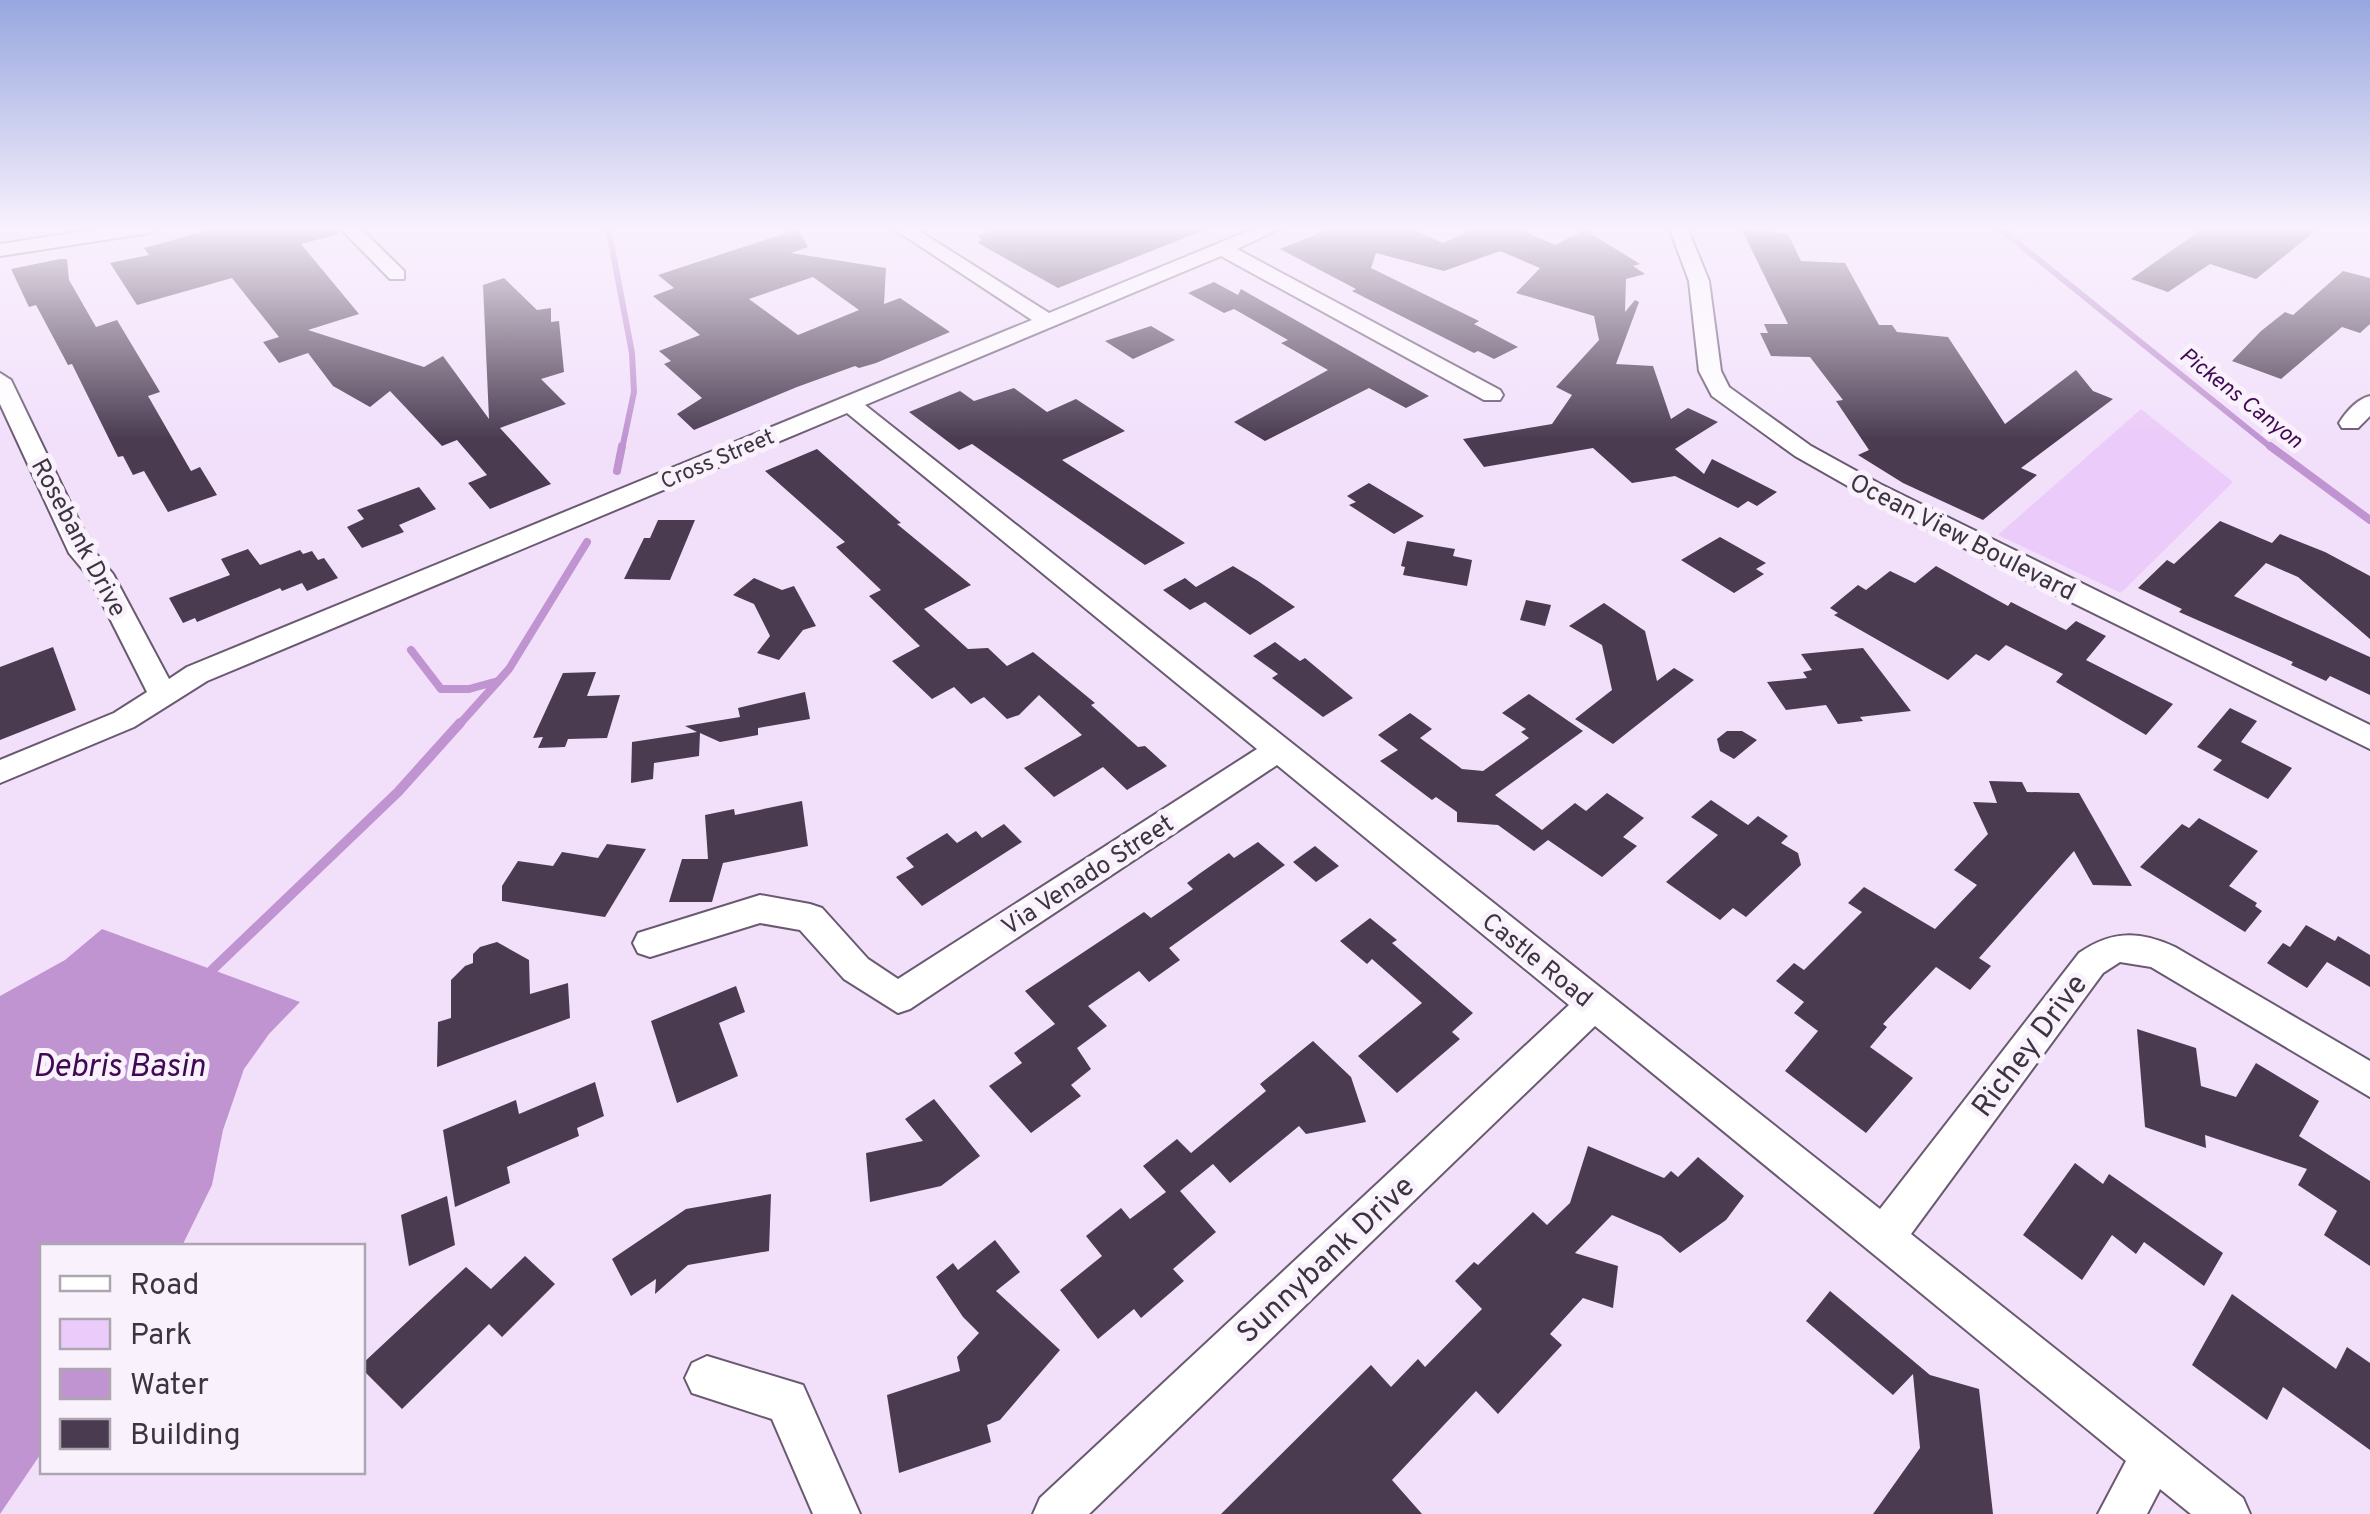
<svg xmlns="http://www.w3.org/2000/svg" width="2370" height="1514" viewBox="0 0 2370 1514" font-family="Overpass,sans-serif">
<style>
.green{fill:#ebcbf9}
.water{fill:#bf94d1}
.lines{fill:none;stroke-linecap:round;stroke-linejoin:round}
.stream-far2{stroke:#bf94d1;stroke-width:6}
.stream-far1{stroke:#bf94d1;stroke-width:8}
.stream{stroke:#bf94d1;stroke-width:10}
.building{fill:#4a3b51;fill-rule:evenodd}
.minor-casing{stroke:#6a5a71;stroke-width:4}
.minor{fill:#fff;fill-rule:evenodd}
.labels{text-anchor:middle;stroke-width:10;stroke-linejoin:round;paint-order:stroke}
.far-water-label{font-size:22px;font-style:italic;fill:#410854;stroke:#f9f2fc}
.far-street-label{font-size:22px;fill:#3c353f;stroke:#f9f2fc}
.street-label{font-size:25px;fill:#3c353f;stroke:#f9f2fc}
.near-street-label{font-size:30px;fill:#3c353f;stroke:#f9f2fc}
.near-water-label{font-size:32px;font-style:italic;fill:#410854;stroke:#f9f2fc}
</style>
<rect width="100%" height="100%" fill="#f2e0fb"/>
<polygon class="green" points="2141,409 2233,482 2121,593 1998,535"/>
<polygon class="water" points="102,929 300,1002 269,1034 244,1069 223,1130 212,1185 182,1246 42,1246 42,1452 0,1514 0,996 65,960"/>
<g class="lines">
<g class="stream-far2">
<polyline points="608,227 632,353 634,392 622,449"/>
<polyline points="1998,227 2273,449"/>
</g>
<g class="stream-far1">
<polyline points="2270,446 2370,520"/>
<polyline points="617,471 622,446"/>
<polyline points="411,650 441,689 469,689 498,681"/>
<polyline points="458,726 509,669 587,542"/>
</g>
<polyline class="stream" points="212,970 398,792 460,723"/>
</g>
<g class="building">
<polygon points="220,227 335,227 339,234 301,244 359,314 308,330 424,367 443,356 489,419 483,285 504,278 537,310 551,308 551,322 559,321 564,372 541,379 566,404 500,428 551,484 490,509 468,483 487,475 457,440 442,446 390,391 370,407 333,386 308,353 279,363 263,342 279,337 232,278 137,305 110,263 149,255 144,248"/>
<polygon points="1003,227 1206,227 1207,229 1058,288 978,243 982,239 978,236"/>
<polygon points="1335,227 1407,227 1443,243 1478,227 1515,227 1555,245 1585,230 1640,264 1633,266 1645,274 1626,279 1625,312 1635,300 1639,302 1616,364 1653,366 1671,419 1688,408 1718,422 1675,449 1704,474 1712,459 1777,492 1757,506 1748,501 1738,508 1675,476 1632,483 1593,448 1484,467 1463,439 1552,424 1572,395 1556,387 1599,340 1594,316 1516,293 1540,268 1500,251 1444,271 1376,253 1371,268 1479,321 1474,324 1518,347 1494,359 1478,351 1474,353 1352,291 1356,289 1280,249"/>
<polygon points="2205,227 2320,227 2256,279 2210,264 2168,292 2131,279"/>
<polygon points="1741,228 1788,234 1801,261 1845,263 1879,325 1892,325 1897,332 1948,337 2005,424 2076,370 2093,391 2113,399 2021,468 2037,475 1983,520 1903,483 1858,455 1869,450 1836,401 1843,400 1810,357 1771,356 1760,333 1768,333 1764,324 1788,324"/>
<path d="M798 229 808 247 791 253 886 268 884 304 900 298 950 332 876 363 859 368 855 366 797 387 694 430 677 414 702 398 664 364 671 361 659 351 700 335 653 296 674 288 658 275ZM813 277 859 310 798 335 749 299Z"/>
<polygon points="60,259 67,259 69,280 96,327 117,320 160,392 148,396 191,471 200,467 217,495 168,512 144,471 133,475 123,456 118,457 72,364 68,365 36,305 29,307 11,269"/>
<polygon points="2343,271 2370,278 2370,324 2360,333 2342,327 2281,379 2232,361 2261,331 2285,312 2293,315"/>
<polygon points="1214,282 1238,295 1241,289 1429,396 1406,408 1369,388 1265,441 1234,422 1328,370 1281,343 1288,340 1234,309 1224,313 1188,293"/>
<polygon points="1151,326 1175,340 1133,359 1105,341"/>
<polygon points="1014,388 1047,412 1076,399 1125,431 1062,460 1185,543 1145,565 972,444 959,450 909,412 960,391 974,401"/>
<polygon points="817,449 901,523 897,524 971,585 924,609 968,649 988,648 1007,666 1033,652 1095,703 1091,705 1138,747 1145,746 1167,766 1127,790 1103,767 1054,797 1024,768 1082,735 1039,695 1019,715 1007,719 984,697 971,704 954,687 932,699 892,661 920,646 869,596 881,590 836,547 845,542 765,471"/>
<polygon points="1369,483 1424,516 1394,534 1349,505 1356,502 1347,496"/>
<polygon points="419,487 436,509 399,525 404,532 362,548 347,527 364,519 357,510"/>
<polygon points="658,520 695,520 670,580 624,579 644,538 650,538"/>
<polygon points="2220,521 2272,543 2280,534 2325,552 2370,576 2370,639 2298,577 2266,563 2234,596 2370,657 2370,695 2330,676 2326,681 2291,665 2293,662 2179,612 2182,609 2138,588 2167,560 2174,564"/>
<polygon points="1720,537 1766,563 1756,569 1764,574 1734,593 1681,560"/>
<polygon points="1407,541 1455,549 1453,556 1472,560 1467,586 1403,575 1405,567 1401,566"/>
<polygon points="248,549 260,565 300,550 303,554 312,551 318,560 324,558 338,578 307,591 302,583 282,591 280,588 197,622 195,618 183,623 169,598 230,575 221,559"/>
<polygon points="1233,566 1258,581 1295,607 1250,635 1205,602 1190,610 1163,590 1185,578 1196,587"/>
<polygon points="1936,566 2008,606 2011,602 2066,630 2076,621 2106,636 2086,660 2173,704 2146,735 2056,682 2063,674 2006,645 1989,661 1976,654 1948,680 1834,615 1838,613 1830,608 1858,585 1866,590 1890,571 1915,583"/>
<polygon points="754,578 782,590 794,586 816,626 803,630 779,660 757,653 770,636 754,604 733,595"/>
<polygon points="1526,600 1551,605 1545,626 1520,620"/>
<polygon points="1604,603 1645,631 1657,681 1674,668 1694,680 1613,744 1575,719 1612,690 1602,645 1569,626"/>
<polygon points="1275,642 1300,661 1305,658 1353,698 1323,717 1272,678 1278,674 1253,656"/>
<polygon points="53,647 76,710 0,740 0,667"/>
<polygon points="1863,648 1911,711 1860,717 1863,721 1838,724 1826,705 1786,710 1767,682 1807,678 1803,672 1812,670 1801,654"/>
<polygon points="596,672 587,696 620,695 607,738 568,739 565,747 538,748 543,737 533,738 563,673"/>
<polygon points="805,692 810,719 758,728 758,735 720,742 700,733 699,756 654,763 653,779 631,783 632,742 697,732 685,726 740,717 738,708"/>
<polygon points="1529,694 1583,731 1495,795 1542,830 1575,803 1586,811 1607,793 1644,818 1623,837 1637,846 1602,877 1548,840 1534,851 1498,825 1457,822 1457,812 1436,797 1432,800 1380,761 1398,750 1378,735 1410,713 1432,729 1420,738 1462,769 1483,771 1529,738 1521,732 1526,729 1502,713"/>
<polygon points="2230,708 2257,721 2241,742 2292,768 2268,799 2213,770 2222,760 2197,747"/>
<polygon points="1727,731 1742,731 1757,740 1734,759 1720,751 1717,739"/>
<polygon points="1989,781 2022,782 2027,792 2079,793 2132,886 2093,885 2074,851 1979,958 1991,966 1970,990 1936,967 1883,1024 1887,1027 1870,1047 1913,1078 1866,1133 1785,1071 1818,1031 1794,1013 1804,1002 1776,981 1794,963 1804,970 1862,912 1848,903 1864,887 1935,929 1977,885 1954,870 1988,834 1973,802 1997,803"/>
<polygon points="1711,800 1748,825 1758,816 1788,836 1781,843 1798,853 1801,865 1746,917 1733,908 1720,920 1666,882 1718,835 1691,817"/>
<polygon points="802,801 808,846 723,863 712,902 669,902 682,859 708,859 705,815 734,809 735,815"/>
<polygon points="2199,818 2258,851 2229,886 2257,903 2255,906 2262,911 2245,932 2140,867 2182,824 2189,828"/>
<polygon points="1004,824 1022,842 922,906 896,877 914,867 906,858 947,833 957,843 976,831 982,838"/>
<polygon points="1258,842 1285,865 1169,948 1180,960 1149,982 1139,971 1088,1006 1107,1026 1077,1048 1091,1069 1071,1085 1081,1096 1031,1133 989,1086 1022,1063 1014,1053 1055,1024 1025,991 1144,912 1151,918 1193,889 1187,883 1199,874 1229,853 1234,858"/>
<polygon points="607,844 646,849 605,917 502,901 502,886 518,861 553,866 562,852 598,858"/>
<polygon points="1315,846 1339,866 1316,882 1293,862"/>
<polygon points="1370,918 1397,940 1392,943 1473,1013 1452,1032 1460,1039 1397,1093 1358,1056 1422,1003 1372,959 1367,964 1340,941"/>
<polygon points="2306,925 2335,941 2338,936 2370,955 2370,987 2327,962 2307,988 2267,963 2283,943 2290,947"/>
<polygon points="497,942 529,960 530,994 568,983 570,1018 437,1067 438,1022 451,1018 451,980 465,966 473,963 473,954 480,947"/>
<polygon points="736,986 745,1012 719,1023 738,1076 677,1103 651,1021"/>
<polygon points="2137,1029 2196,1048 2201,1086 2236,1097 2256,1063 2319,1101 2299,1136 2370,1181 2370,1266 2324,1235 2337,1211 2298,1185 2307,1169 2205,1135 2206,1148 2145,1127"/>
<polygon points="1313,1041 1351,1077 1366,1122 1306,1134 1299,1126 1230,1183 1213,1164 1180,1191 1216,1232 1173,1269 1184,1281 1141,1318 1134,1309 1098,1339 1060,1290 1102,1256 1086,1236 1121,1208 1130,1219 1166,1192 1143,1166 1177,1139 1191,1153 1266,1091 1260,1084"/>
<polygon points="595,1082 604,1116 577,1128 579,1136 507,1167 510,1183 455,1207 443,1130 516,1100 519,1114"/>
<polygon points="934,1099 980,1156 941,1186 870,1202 866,1153 923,1141 905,1119"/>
<polygon points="1588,1146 1664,1178 1671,1171 1678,1177 1698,1157 1744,1196 1726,1220 1680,1253 1661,1236 1612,1215 1575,1253 1618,1266 1613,1308 1583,1298 1550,1334 1562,1345 1498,1414 1476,1391 1392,1480 1422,1514 1221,1514 1371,1365 1391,1387 1418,1359 1425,1367 1482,1309 1455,1281 1474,1262 1478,1265 1533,1212 1547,1225 1570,1203"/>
<polygon points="2075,1163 2103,1184 2109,1174 2223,1253 2204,1286 2144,1242 2136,1254 2112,1235 2082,1280 2023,1235"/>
<polygon points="771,1194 769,1251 688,1265 655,1294 656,1279 631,1296 612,1259 686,1209"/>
<polygon points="447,1196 455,1245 409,1266 401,1215"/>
<polygon points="995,1240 1020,1272 996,1291 1060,1350 1000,1420 987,1425 991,1442 899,1473 887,1395 960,1371 957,1357 979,1333 963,1317 936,1277 953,1263 958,1270"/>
<polygon points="525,1256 555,1284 502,1337 489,1324 402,1409 362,1369 362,1364 466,1267 491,1289"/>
<polygon points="1830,1291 1930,1375 1979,1389 1993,1514 1873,1514 1920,1448 1913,1374 1893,1395 1806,1321"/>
<polygon points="2232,1294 2336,1369 2347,1347 2370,1363 2370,1450 2283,1387 2267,1420 2192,1365"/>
</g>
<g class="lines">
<g class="minor-casing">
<g id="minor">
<polygon points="112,227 158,227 149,233 0,256 0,244"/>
<polygon points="339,227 359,227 404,271 404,279 390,279"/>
<path d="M891 227H913L1049 313 1258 227H1283L1237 249 1500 390 1503 395 1500 400H1484L1221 256 865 405 1880 1209 2079 953C2112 930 2140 931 2175 947L2370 1061V1097L2151 967 2120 962 2103 973 1911 1234 2243 1498 2250 1514H2191L2160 1489 2147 1514H2098L2126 1461 1595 1026 1089 1514H1033L1040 1498 1569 1005 1277 765 910 1009 898 1013 844 979 800 930 760 923 650 957 638 953 633 943 638 933 760 895 810 904 822 908 868 959 898 979 1257 749 847 413 207 681 134 727 0 783V760L114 713 147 692 89 577 69 553 0 404V373L11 380 93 550 113 574 169 679 187 667 1032 320Z"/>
<polygon points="1669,227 1687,227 1709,281 1721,371 1729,387 1811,446 1880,484 2370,725 2370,749 2004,569 1862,494 1795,456 1712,396 1699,371 1689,281"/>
<path d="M2370 396V416L2358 428H2342L2339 423C2346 412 2357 399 2370 396Z"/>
<polygon points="707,1356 803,1385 860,1514 813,1514 772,1419 692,1393 685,1378 692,1363"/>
</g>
</g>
<use href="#minor" class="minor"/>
</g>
<linearGradient id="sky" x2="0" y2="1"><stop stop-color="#97a7df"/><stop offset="0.52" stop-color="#f9f1fd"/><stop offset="1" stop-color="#f9f1fd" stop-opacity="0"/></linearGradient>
<rect width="2370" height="439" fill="url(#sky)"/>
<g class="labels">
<g class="far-water-label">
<text transform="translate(2242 397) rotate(38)" y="8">Pickens Canyon</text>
</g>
<g class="far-street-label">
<text transform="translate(717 458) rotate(-23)" y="8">Cross Street</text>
</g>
<g class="street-label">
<text transform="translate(1963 536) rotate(27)" y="9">Ocean View Boulevard</text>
<text transform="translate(80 537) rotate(62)" y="9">Rosebank Drive</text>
<text transform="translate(1087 874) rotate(-33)" y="9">Via Venado Street</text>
<text transform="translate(1538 959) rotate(39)" y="9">Castle Road</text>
</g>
<g class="near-street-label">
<text transform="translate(2029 1045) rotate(-53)" y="10">Richey Drive</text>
<text transform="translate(1325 1259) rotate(-43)" y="10">Sunnybank Drive</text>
</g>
<g class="near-water-label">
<text x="119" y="1076">Debris Basin</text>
</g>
</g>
<rect x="40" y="1244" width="325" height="230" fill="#f9f2fc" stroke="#ada6b0" stroke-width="2.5"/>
<rect x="60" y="1276" width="50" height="15" fill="#ffffff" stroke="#ada6b0" stroke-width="2.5"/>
<text x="130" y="1294" font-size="30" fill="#3c353f">Road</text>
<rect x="60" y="1319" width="50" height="30" fill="#ebcbf9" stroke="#ada6b0" stroke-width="2.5"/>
<text x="130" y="1344" font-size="30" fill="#3c353f">Park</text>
<rect x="60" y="1369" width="50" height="30" fill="#bf94d1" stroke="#ada6b0" stroke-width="2.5"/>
<text x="130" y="1394" font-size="30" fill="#3c353f">Water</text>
<rect x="60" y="1419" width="50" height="30" fill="#4a3b51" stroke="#ada6b0" stroke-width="2.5"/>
<text x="130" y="1444" font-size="30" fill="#3c353f">Building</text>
</svg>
